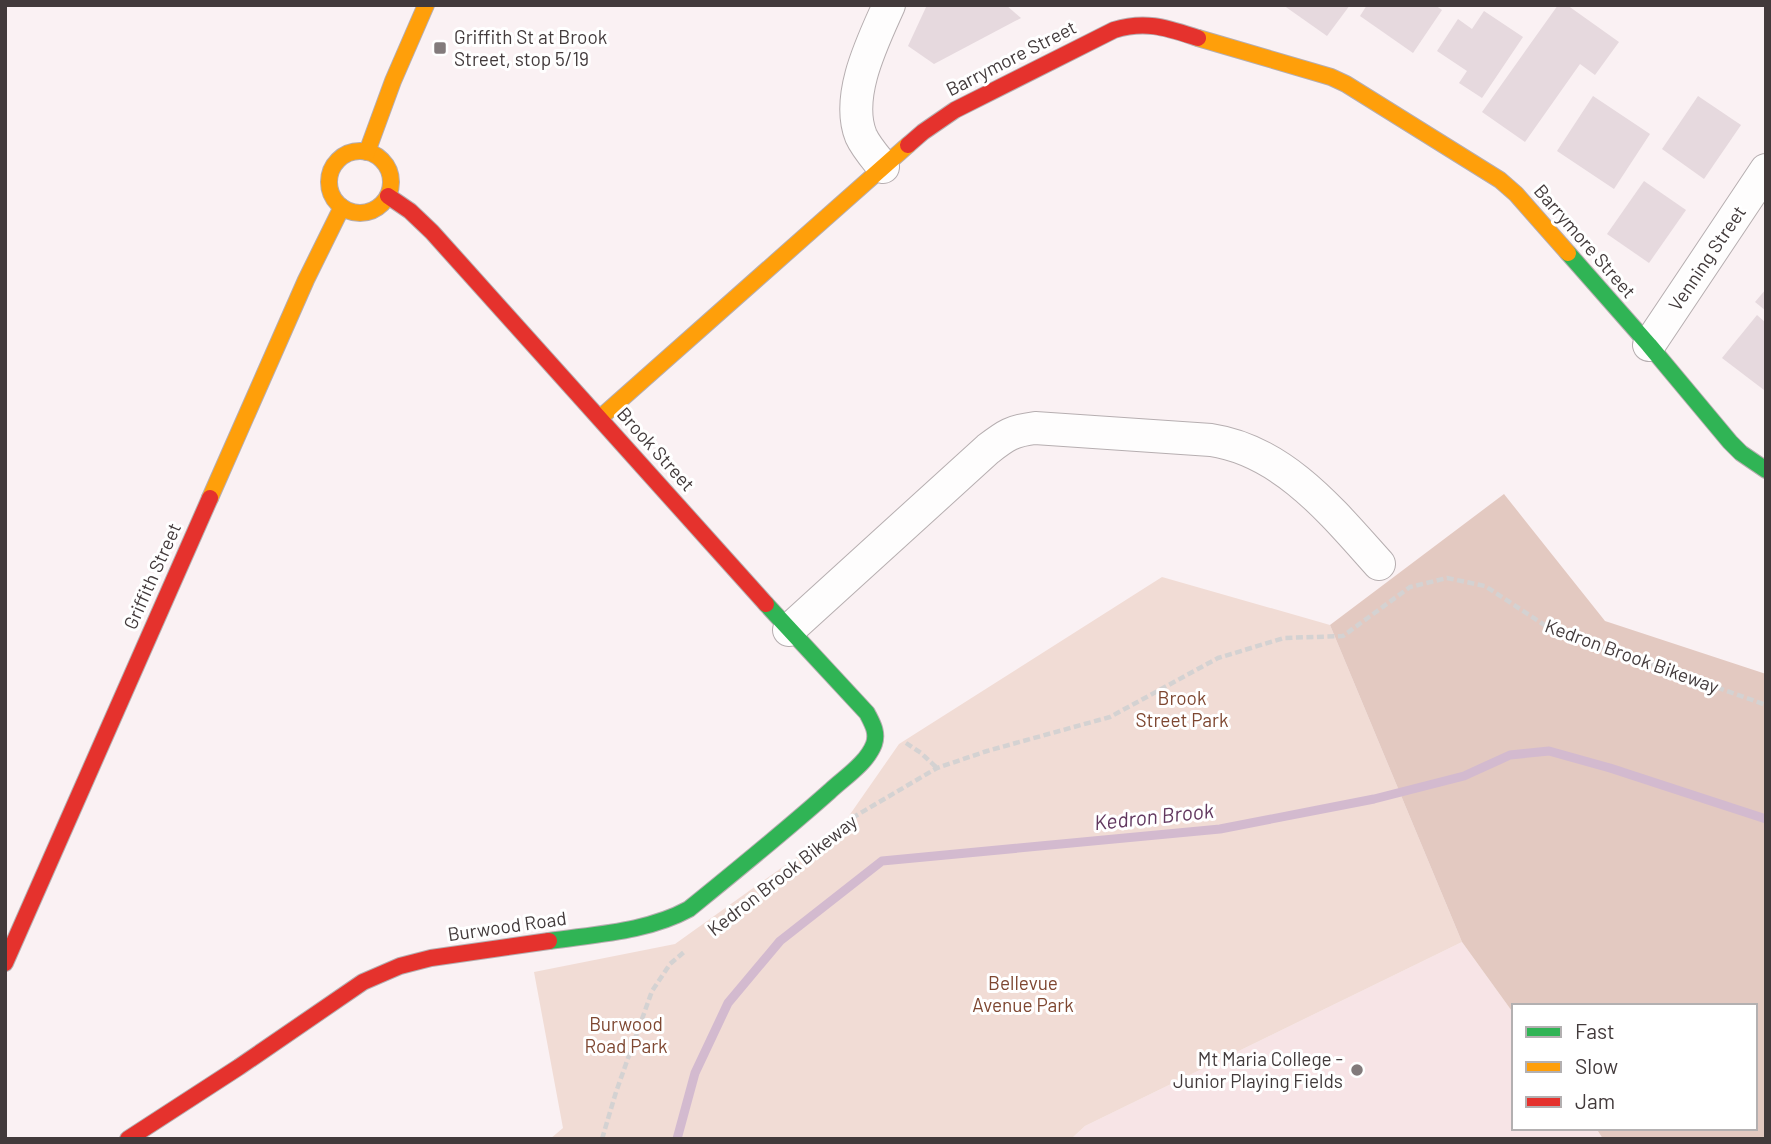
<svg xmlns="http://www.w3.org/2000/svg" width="1771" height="1144" viewBox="0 0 1771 1144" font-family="Barlow,sans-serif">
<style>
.built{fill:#f7e4e6}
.green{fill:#f1dcd5}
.forest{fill:#e3c9c1}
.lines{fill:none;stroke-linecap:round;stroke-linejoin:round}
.stream{stroke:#d3bacf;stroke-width:9}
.building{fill:#e6d9de}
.street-casing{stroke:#b6aeb0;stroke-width:34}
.fast-casing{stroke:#b6aeb0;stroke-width:18}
.slow-casing{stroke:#b6aeb0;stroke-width:18}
.jam-casing{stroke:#b6aeb0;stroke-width:18}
.path{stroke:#d4d2d2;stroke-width:4.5;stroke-dasharray:7 3.5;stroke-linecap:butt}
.street{stroke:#fefdfd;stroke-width:32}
.fast{stroke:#30b455;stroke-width:16}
.slow{stroke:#ff9f0a;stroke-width:16}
.jam{stroke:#e5322d;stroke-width:16}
.poi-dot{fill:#827a7b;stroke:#fff;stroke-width:2.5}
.labels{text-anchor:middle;stroke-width:6;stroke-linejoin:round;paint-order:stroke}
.poi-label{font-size:19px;fill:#423a3b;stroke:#fff;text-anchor:start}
.street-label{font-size:19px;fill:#423a3b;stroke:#fff}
.park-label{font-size:19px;fill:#7e4731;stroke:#fff}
.water-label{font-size:21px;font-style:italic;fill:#62385f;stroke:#fff}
</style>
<rect width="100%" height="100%" fill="#faf1f3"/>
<polygon class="built" points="1462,942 1514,1014 1514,1128 1596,1128 1603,1139 1071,1139 1085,1126"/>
<polygon class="green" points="1162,577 1330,625 1462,942 1085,1126 1071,1139 550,1139 563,1128 534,972 675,944 844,823 899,744"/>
<polygon class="forest" points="1504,494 1605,621 1766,674 1766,1139 1603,1139 1596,1128 1755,1128 1755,1006 1514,1006 1514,1014 1462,942 1330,625"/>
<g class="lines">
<polyline class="stream" points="677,1139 695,1073 728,1003 780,941 882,861 1220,829 1374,799 1464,776 1510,755 1549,751 1610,768 1766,819"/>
</g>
<g class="building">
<polygon points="927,5 1006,5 1021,18 934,64 908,46"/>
<polygon points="1283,5 1350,5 1327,36"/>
<polygon points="1367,5 1435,5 1442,10 1413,53 1360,16"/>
<polygon points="1558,5 1567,5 1619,42 1595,75 1580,64 1525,142 1482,112"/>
<polygon points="1484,11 1523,37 1482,98 1459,83 1467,71 1437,51 1458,19 1472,29"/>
<polygon points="1593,96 1650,134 1614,189 1557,151"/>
<polygon points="1698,96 1741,125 1704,179 1662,149"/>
<polygon points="1644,181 1686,210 1649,263 1607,234"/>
<polygon points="1766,289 1766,311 1755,302"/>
<polygon points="1757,315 1766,323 1766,388 1764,390 1722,358"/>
</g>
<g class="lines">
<g class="street-casing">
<g id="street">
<path d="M883 167C875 157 866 147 861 136 845 96 873 41 889 5"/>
<polyline points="1649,345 1766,170"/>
<path d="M789 630 988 449C1006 435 1012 431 1035 428L1211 440C1284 451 1333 513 1379 564"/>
</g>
</g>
<g class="fast-casing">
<g id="fast">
<polyline points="1568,253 1649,345 1730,442 1741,453 1766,470"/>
<path d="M549 941C596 934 647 932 689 909 737 870 784 832 830 791 845 777 867 763 874 744 878 732 872 723 867 713L766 604"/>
</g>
</g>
<g class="slow-casing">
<g id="slow">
<polyline points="1198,38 1331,77 1346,84 1500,180 1516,194 1568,253"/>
<circle cx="360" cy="182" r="31"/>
<polyline points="367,152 393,81 426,5"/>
<polyline points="600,418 908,145"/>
<polyline points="210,498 306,280 342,207"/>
</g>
</g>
<g class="jam-casing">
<g id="jam">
<path d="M908 145 923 132 955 110 1114 30C1146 20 1167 28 1198 38"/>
<polyline points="388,196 410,211 432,232 766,604"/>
<polyline points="5,963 210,498"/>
<polyline points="128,1139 239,1067 363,982 400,966 431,958 549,941"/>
</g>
</g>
<g class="path">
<polyline points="906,743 921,753 937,768"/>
<polyline points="852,818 937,768 987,751 1110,717 1218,658 1284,638 1343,636 1410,587 1447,578 1485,586 1546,626 1592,645 1638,659 1766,705"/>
<polyline points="602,1139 616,1092 652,991 670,964 684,952"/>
</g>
<use href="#street" class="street"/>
<use href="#fast" class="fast"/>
<use href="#slow" class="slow"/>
<use href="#jam" class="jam"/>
</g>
<g class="poi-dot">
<rect x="433" y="41" width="14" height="14" rx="3.5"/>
<circle cx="1357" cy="1070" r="7"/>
</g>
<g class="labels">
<g class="poi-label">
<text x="454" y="44">Griffith St at Brook<tspan x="454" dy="22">Street, stop 5/19</tspan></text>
<text x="1343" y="1066" text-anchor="end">Mt Maria College -<tspan x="1343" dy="22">Junior Playing Fields</tspan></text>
</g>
<g class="street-label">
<text transform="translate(1011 58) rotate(-27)" y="7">Barrymore Street</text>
<text transform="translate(1585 241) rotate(49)" y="7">Barrymore Street</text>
<text transform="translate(1707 258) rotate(-56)" y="7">Venning Street</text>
<text transform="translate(656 449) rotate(48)" y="7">Brook Street</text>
<text transform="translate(152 576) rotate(-66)" y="7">Griffith Street</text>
<text transform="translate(1632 656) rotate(20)" y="7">Kedron Brook Bikeway</text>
<text transform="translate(782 875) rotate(-38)" y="7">Kedron Brook Bikeway</text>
<text transform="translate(507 926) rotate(-8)" y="7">Burwood Road</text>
</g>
<g class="park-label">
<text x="1182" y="705">Brook<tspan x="1182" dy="22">Street Park</tspan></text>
<text x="1023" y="990">Bellevue<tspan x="1023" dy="22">Avenue Park</tspan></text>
<text x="626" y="1031">Burwood<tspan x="626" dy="22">Road Park</tspan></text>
</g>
<g class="water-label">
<text transform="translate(1154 817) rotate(-6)" y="7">Kedron Brook</text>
</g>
</g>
<rect width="1771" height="1144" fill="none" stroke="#423a3b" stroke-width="14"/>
<rect x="1512" y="1004" width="245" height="126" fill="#ffffff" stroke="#b3b0b1" stroke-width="2"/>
<rect x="1526" y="1027" width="35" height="10" fill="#30b455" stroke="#b3b0b1" stroke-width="2"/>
<text x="1575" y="1039" font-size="21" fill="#423a3b">Fast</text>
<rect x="1526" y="1062" width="35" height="10" fill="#ff9f0a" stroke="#b3b0b1" stroke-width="2"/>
<text x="1575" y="1074" font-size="21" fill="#423a3b">Slow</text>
<rect x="1526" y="1097" width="35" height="10" fill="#e5322d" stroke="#b3b0b1" stroke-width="2"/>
<text x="1575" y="1109" font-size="21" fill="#423a3b">Jam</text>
</svg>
